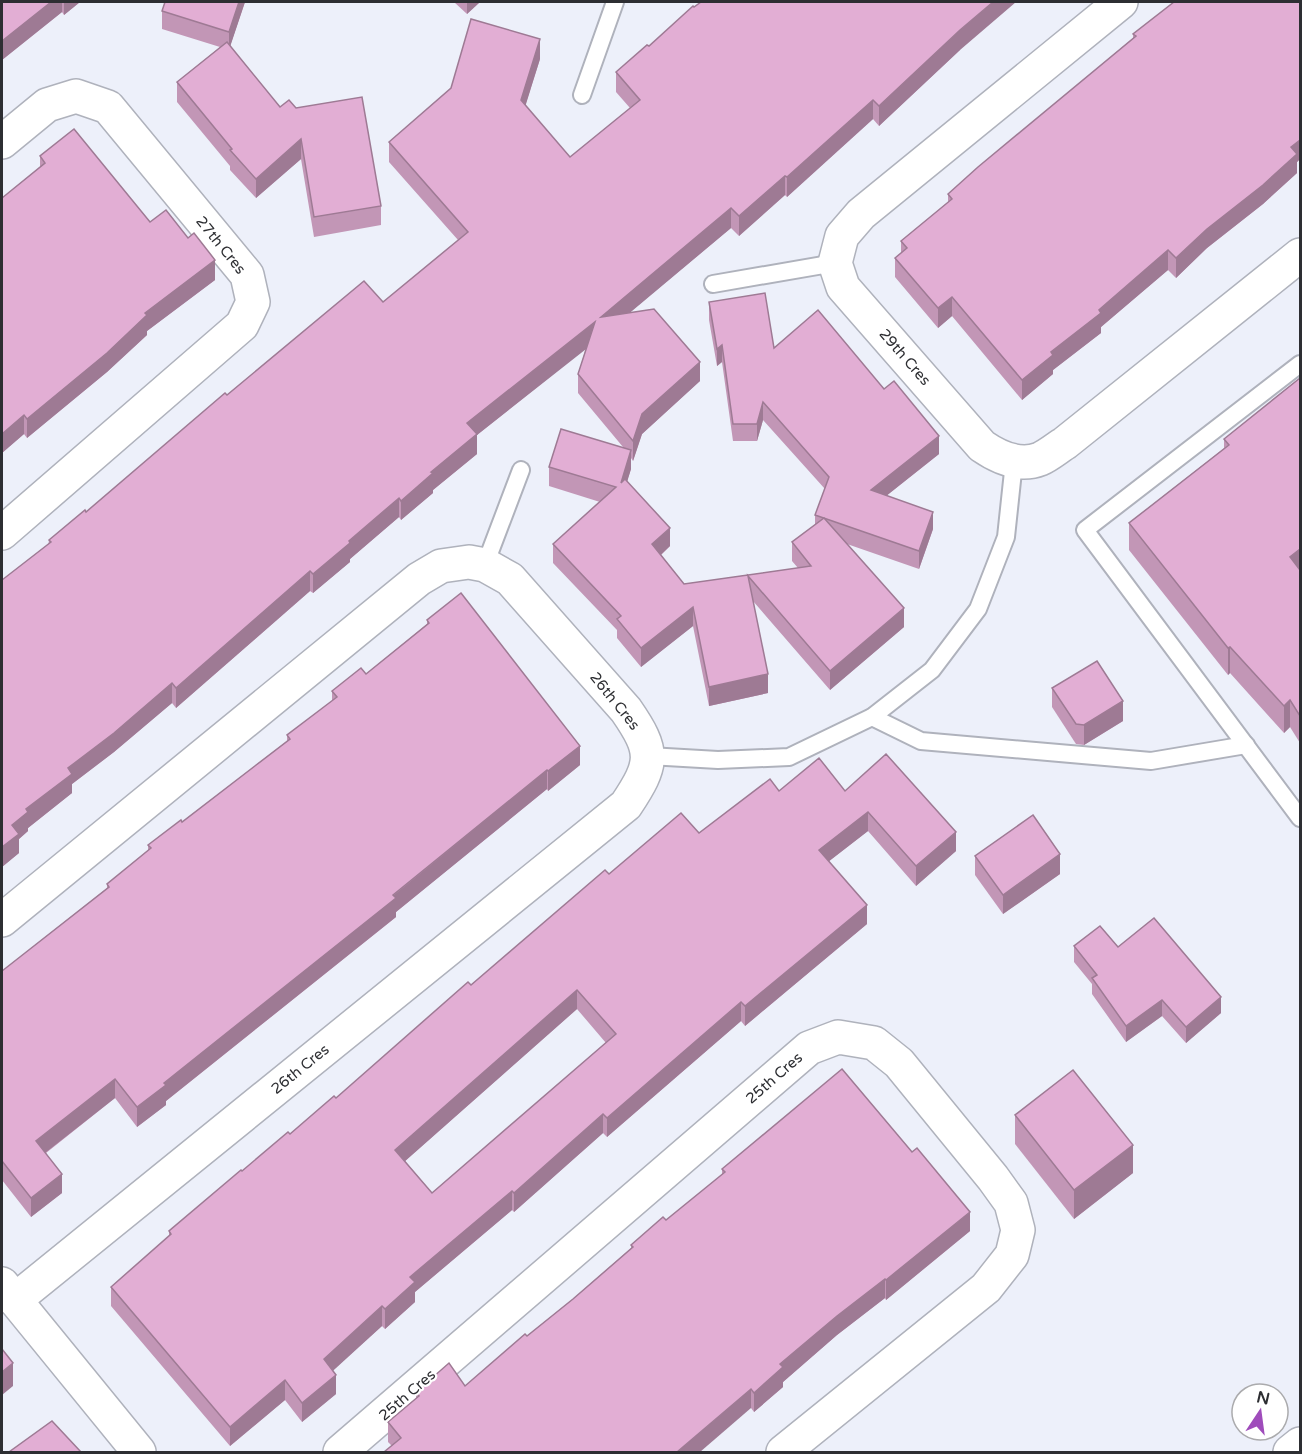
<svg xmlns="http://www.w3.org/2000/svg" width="1302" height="1454" viewBox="0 0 1302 1454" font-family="'Varela Round',sans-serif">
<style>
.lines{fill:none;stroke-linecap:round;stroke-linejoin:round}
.lane-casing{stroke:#afb2bc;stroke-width:20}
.street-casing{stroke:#afb2bc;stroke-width:36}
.secondary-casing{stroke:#afb2bc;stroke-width:36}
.lane{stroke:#fff;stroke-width:16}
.street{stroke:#fff;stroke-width:33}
.secondary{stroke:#fff;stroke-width:33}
.wall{fill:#c296b6;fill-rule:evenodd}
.shaded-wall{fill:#9e7a94}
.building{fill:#e2aed4;stroke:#9e7a94;stroke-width:1.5;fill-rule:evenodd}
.labels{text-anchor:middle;stroke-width:4.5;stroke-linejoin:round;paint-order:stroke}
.street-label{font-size:15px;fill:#2d2e32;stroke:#fff}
</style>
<rect width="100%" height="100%" fill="#edf0fa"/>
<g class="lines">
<g class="lane-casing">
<g id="lane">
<polyline points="582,95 615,2"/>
<polyline points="713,284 835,263"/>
<polyline points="1300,364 1085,530 1300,818"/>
<polyline points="485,565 521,470"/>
<polyline points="872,717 921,741 1151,761 1246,745"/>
<polyline points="649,756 718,760 789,757 872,717 932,670 978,609 1006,537 1014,462"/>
</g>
</g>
<g class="street-casing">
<g id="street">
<path d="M1121 2 861 214 842 236 835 263 843 287 982 446C998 457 1020 467 1040 459 1049 455 1057 448 1065 443L1300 255"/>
<polyline points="2,142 47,105 76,96 108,107 247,275 253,302 242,325 2,533"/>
<path d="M2 920 419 579 441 566 469 562 485 565 510 579 626 710C655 752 654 763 626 805L15 1300"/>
<polyline points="2,1284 139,1452"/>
<polyline points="340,1452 809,1048 838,1037 874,1043 899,1063 993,1178 1011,1203 1018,1230 1012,1255 986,1288 783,1452"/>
</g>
</g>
<g class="secondary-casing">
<polyline id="secondary" points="1290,1452 1300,1444"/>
</g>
<use href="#lane" class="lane"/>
<use href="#street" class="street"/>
<use href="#secondary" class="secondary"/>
</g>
<g class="wall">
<polygon points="2,2 80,2 64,15 62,12 2,60 2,65"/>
<polygon points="165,2 245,2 230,46 280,107 381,206 381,225 314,237 301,159 256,198 230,170 230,166 177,102 177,82 220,47 162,29 162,11"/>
<polygon points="454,2 480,2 467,14"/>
<polygon points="1300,2 1300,159 1297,162 1297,173 1263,204 1207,248 1176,278 1168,270 1101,327 1101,333 1053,370 1053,374 1022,400 952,316 938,328 895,277 895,258 901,253 901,241 948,202 948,194 1133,38 1133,34"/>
<polygon points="694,7 960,50 879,126 873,119 787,197 785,195 739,236 731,228 630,312 700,381 642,434 633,461 631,458 631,469 627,481 670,546 661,555 684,584 798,568 792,561 792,542 815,525 815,515 825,489 763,420 757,441 733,441 722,362 717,366 709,320 709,302 774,348 939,454 886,496 933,529 919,569 847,544 904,627 830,690 753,601 768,693 709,706 693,626 641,667 617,638 617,630 553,563 553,544 600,502 549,486 549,467 623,447 578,393 578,374 586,348 477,435 477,454 433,490 433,493 401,520 399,517 350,559 350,562 313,593 310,591 176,708 172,703 114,752 72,784 72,793 28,828 28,831 19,839 19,853 2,867 49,540 86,512 227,395 383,302 458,240 389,162 389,142 540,59 525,106 570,157 630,108 616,92 616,72 649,46"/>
<polygon points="40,156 150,222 215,280 147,331 147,335 107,372 27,438 24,434 2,453 2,198 40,167"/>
<polygon points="1300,378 1300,743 1290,727 1284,733 1230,673 1228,675 1129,550 1129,523 1224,448 1224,439"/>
<polygon points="427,620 580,765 548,791 547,789 396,912 396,917 166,1101 166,1105 137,1127 115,1098 46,1153 62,1193 31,1217 2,1180 2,971 107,888 107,884 148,850 148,845 182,822 287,741 287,735 332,701 332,691 366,674 427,624"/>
<polygon points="1052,688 1123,721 1084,745 1076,744 1052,707"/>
<path d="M779 791H845L956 851 916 886 868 831 829 861 867 924 745 1026 741 1021 607 1137 603 1133 514 1212 512 1210 415 1292V1302L385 1329 382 1326 332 1371 336 1394 302 1422 285 1400 230 1446 111 1306V1287L169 1236V1231L242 1171 336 1098 471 985 609 874 699 833ZM577 1009 606 1043 432 1193 405 1161Z"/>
<polygon points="975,856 1060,874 1003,914 975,875"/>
<polygon points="1074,946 1118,947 1221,1013 1186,1043 1162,1016 1126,1042 1092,994 1092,984 1074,962"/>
<polygon points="1015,1115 1133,1173 1074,1219 1015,1144"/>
<polygon points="722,1169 970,1231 886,1300 885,1298 837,1335 783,1382 783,1387 754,1412 751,1408 392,1446 388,1442 388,1422 416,1398 416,1392 465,1386 573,1299 631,1248 631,1245 666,1220 722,1175"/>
</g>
<g class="shaded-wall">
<polygon points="51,2 62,2 62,12 2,60 2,65 2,41"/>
<polygon points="64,2 80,2 64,15"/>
<polygon points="239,2 245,2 229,50 229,32"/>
<polygon points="467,2 480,2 467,14"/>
<polygon points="993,2 1016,2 960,50 879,126 879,106 960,30"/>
<polygon points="540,39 540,59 521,120 521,100"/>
<polygon points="873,100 873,119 787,197 787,177"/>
<polygon points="301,139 301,159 256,198 256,179"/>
<polygon points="1300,140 1300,159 1297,162 1297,173 1263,204 1207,248 1176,278 1176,258 1291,147"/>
<polygon points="785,176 785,195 739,236 739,216"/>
<polygon points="731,208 731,228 601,337 601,317"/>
<polygon points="1168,250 1168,270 1101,327 1101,333 1053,370 1053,374 1022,400 1022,380 1051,352 1099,310"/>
<polygon points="215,260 215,280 147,331 147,335 107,372 27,438 27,419 145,313"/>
<polygon points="952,297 952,316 938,328 938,308"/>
<polygon points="595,322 595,342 477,435 477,454 433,490 433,493 401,520 401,501 467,423"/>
<polygon points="722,345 722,362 717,366 717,349"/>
<polygon points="700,362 700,381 642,434 633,461 633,441 642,414"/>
<polygon points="763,402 763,420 757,441 757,424"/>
<polygon points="24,415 24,434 2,453 2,434"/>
<polygon points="939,436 939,454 871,508 871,490"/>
<polygon points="631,450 631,469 621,502 621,483"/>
<polygon points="399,498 399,517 350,559 350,562 313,593 313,574 349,541"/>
<polygon points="933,512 933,529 919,569 919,551"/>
<polygon points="670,528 670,546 652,563 652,544"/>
<polygon points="1300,549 1300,575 1290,557"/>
<polygon points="310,571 310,591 176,708 176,688"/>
<polygon points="693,607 693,626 641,667 641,648"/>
<polygon points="904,608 904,627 830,690 830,671"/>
<polygon points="1230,647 1230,673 1228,675 1228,648"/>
<polygon points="768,674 768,693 709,706 709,687"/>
<polygon points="172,683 172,703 114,752 72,784 72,793 28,828 28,831 19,839 19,853 2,867 2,847 12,825 26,809 68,768"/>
<polygon points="1290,700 1290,727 1284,733 1284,706"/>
<polygon points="1123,701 1123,721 1084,745 1084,725"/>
<polygon points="580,746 580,765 548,791 548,771"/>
<polygon points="547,770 547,789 396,912 396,917 166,1101 166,1105 137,1127 137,1107 164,1083"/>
<polygon points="868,812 868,831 819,869 819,850"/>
<polygon points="956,832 956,851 916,886 916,866"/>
<polygon points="1060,854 1060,874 1003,914 1003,895"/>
<polygon points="867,905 867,924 745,1026 745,1006"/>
<polygon points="577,990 577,1009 395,1170 395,1150"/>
<polygon points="1221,997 1221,1013 1186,1043 1186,1027"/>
<polygon points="1162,1000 1162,1016 1126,1042 1126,1026"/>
<polygon points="741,1002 741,1021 607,1137 607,1118"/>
<polygon points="115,1079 115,1098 36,1160 36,1141"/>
<polygon points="603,1114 603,1133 514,1212 514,1193"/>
<polygon points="1133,1145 1133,1173 1074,1219 1074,1190"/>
<polygon points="62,1174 62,1193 31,1217 31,1198"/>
<polygon points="512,1191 512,1210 415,1292 415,1302 385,1329 385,1309 410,1277"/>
<polygon points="970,1212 970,1231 886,1300 886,1280"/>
<polygon points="885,1279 885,1298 837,1335 783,1382 783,1387 754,1412 754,1393 780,1364 837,1316"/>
<polygon points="382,1306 382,1326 324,1379 324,1359"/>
<polygon points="13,1363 13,1386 2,1395 2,1372"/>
<polygon points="336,1375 336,1394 302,1422 302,1403"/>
<polygon points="285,1380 285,1400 230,1446 230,1427"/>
<polygon points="751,1389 751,1408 700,1452 677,1452"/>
</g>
<g class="building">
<polygon points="2,2 51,2 2,41"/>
<polygon points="165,2 239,2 229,32 162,11"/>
<polygon points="701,2 993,2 960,30 879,106 873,100 787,177 785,176 739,216 731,208 601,317 654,309 700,362 642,414 633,441 578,374 595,322 467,423 477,434 431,472 433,473 401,501 399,498 349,541 350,543 313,574 310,571 176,688 172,683 114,733 68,768 72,774 26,809 28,812 12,825 19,834 2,847 2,580 51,542 49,540 85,510 86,512 225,393 227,395 364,281 383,302 468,232 389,142 451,88 471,19 540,39 521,100 570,157 640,100 616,72 647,45 649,46 693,6 694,7"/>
<polygon points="1174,2 1300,2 1300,140 1291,147 1297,154 1263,185 1207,229 1176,258 1168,250 1099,310 1101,313 1051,352 1053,355 1022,380 952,297 938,308 895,258 907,248 901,241 952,199 948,194 978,167 1136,36 1133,34"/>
<polygon points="227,42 280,107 289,100 296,108 362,97 381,206 314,217 301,139 256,179 230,150 232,149 177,82"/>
<polygon points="74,129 150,222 166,210 188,238 194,233 215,260 145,313 147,315 107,353 27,419 24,415 2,434 2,198 45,163 40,156"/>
<polygon points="765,293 774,348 818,310 884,389 894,381 939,436 871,490 933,512 919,551 815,515 829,477 763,402 757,424 733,424 722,345 717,349 709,302"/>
<polygon points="1300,378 1300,549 1290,557 1300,570 1300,716 1290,700 1284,706 1230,647 1228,648 1129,523 1229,445 1224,439"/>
<polygon points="561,429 631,450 621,483 625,479 670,528 652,544 684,584 811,566 792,542 824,518 904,608 830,671 748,576 768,674 709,687 693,607 641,648 617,619 621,616 553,544 616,487 549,467"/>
<polygon points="461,593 580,746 548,771 547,770 393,895 396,898 164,1083 166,1085 137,1107 115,1079 36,1141 62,1174 31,1198 2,1161 2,971 109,887 107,884 151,848 148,845 181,820 182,822 290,739 287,735 337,697 332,691 361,668 366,674 429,623 427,620"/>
<polygon points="1097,661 1123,701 1084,725 1076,724 1052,688"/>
<path d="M886 754 956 832 916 866 868 812 819 850 867 905 745 1006 741 1002 607 1118 603 1114 514 1193 512 1191 410 1277 415 1282 385 1309 382 1306 324 1359 336 1375 302 1403 285 1380 230 1427 111 1287 171 1234 169 1231 241 1170 242 1171 288 1132 290 1134 334 1096 336 1098 468 982 471 985 605 870 609 874 681 813 699 833 770 779 779 791 819 758 845 791ZM577 990 616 1034 432 1193 395 1150Z"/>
<polygon points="1033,815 1060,854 1003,895 975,856"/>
<polygon points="1154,918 1221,997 1186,1027 1162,1000 1126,1026 1092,978 1097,975 1074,946 1100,926 1118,947"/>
<polygon points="842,1069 912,1152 917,1148 970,1212 886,1280 885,1279 837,1316 780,1364 783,1367 754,1393 751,1389 677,1452 384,1452 401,1438 388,1422 419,1396 416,1392 449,1363 465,1386 525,1334 527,1336 573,1299 633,1247 631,1245 663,1217 666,1220 725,1172 722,1169"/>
<polygon points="1073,1070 1133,1145 1074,1190 1015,1115"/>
<polygon points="2,1349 13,1363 2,1372"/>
<polygon points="52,1421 81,1452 9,1452"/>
</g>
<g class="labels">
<g class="street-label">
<text transform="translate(221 245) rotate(51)" y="5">27th Cres</text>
<text transform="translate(905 357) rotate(49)" y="5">29th Cres</text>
<text transform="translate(615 701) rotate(51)" y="5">26th Cres</text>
<text transform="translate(300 1069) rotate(-39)" y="5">26th Cres</text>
<text transform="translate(774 1078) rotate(-41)" y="5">25th Cres</text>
<text transform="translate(407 1395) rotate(-41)" y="5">25th Cres</text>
</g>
</g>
<rect width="1302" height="1454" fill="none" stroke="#2d2e32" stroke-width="6"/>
<g transform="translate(1260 1412) rotate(13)"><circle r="28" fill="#ffffff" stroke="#ababad" stroke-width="1.5"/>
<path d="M0-4.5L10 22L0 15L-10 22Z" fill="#9f4cbb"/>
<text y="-9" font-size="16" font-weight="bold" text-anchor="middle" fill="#2d2e32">N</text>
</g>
</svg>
